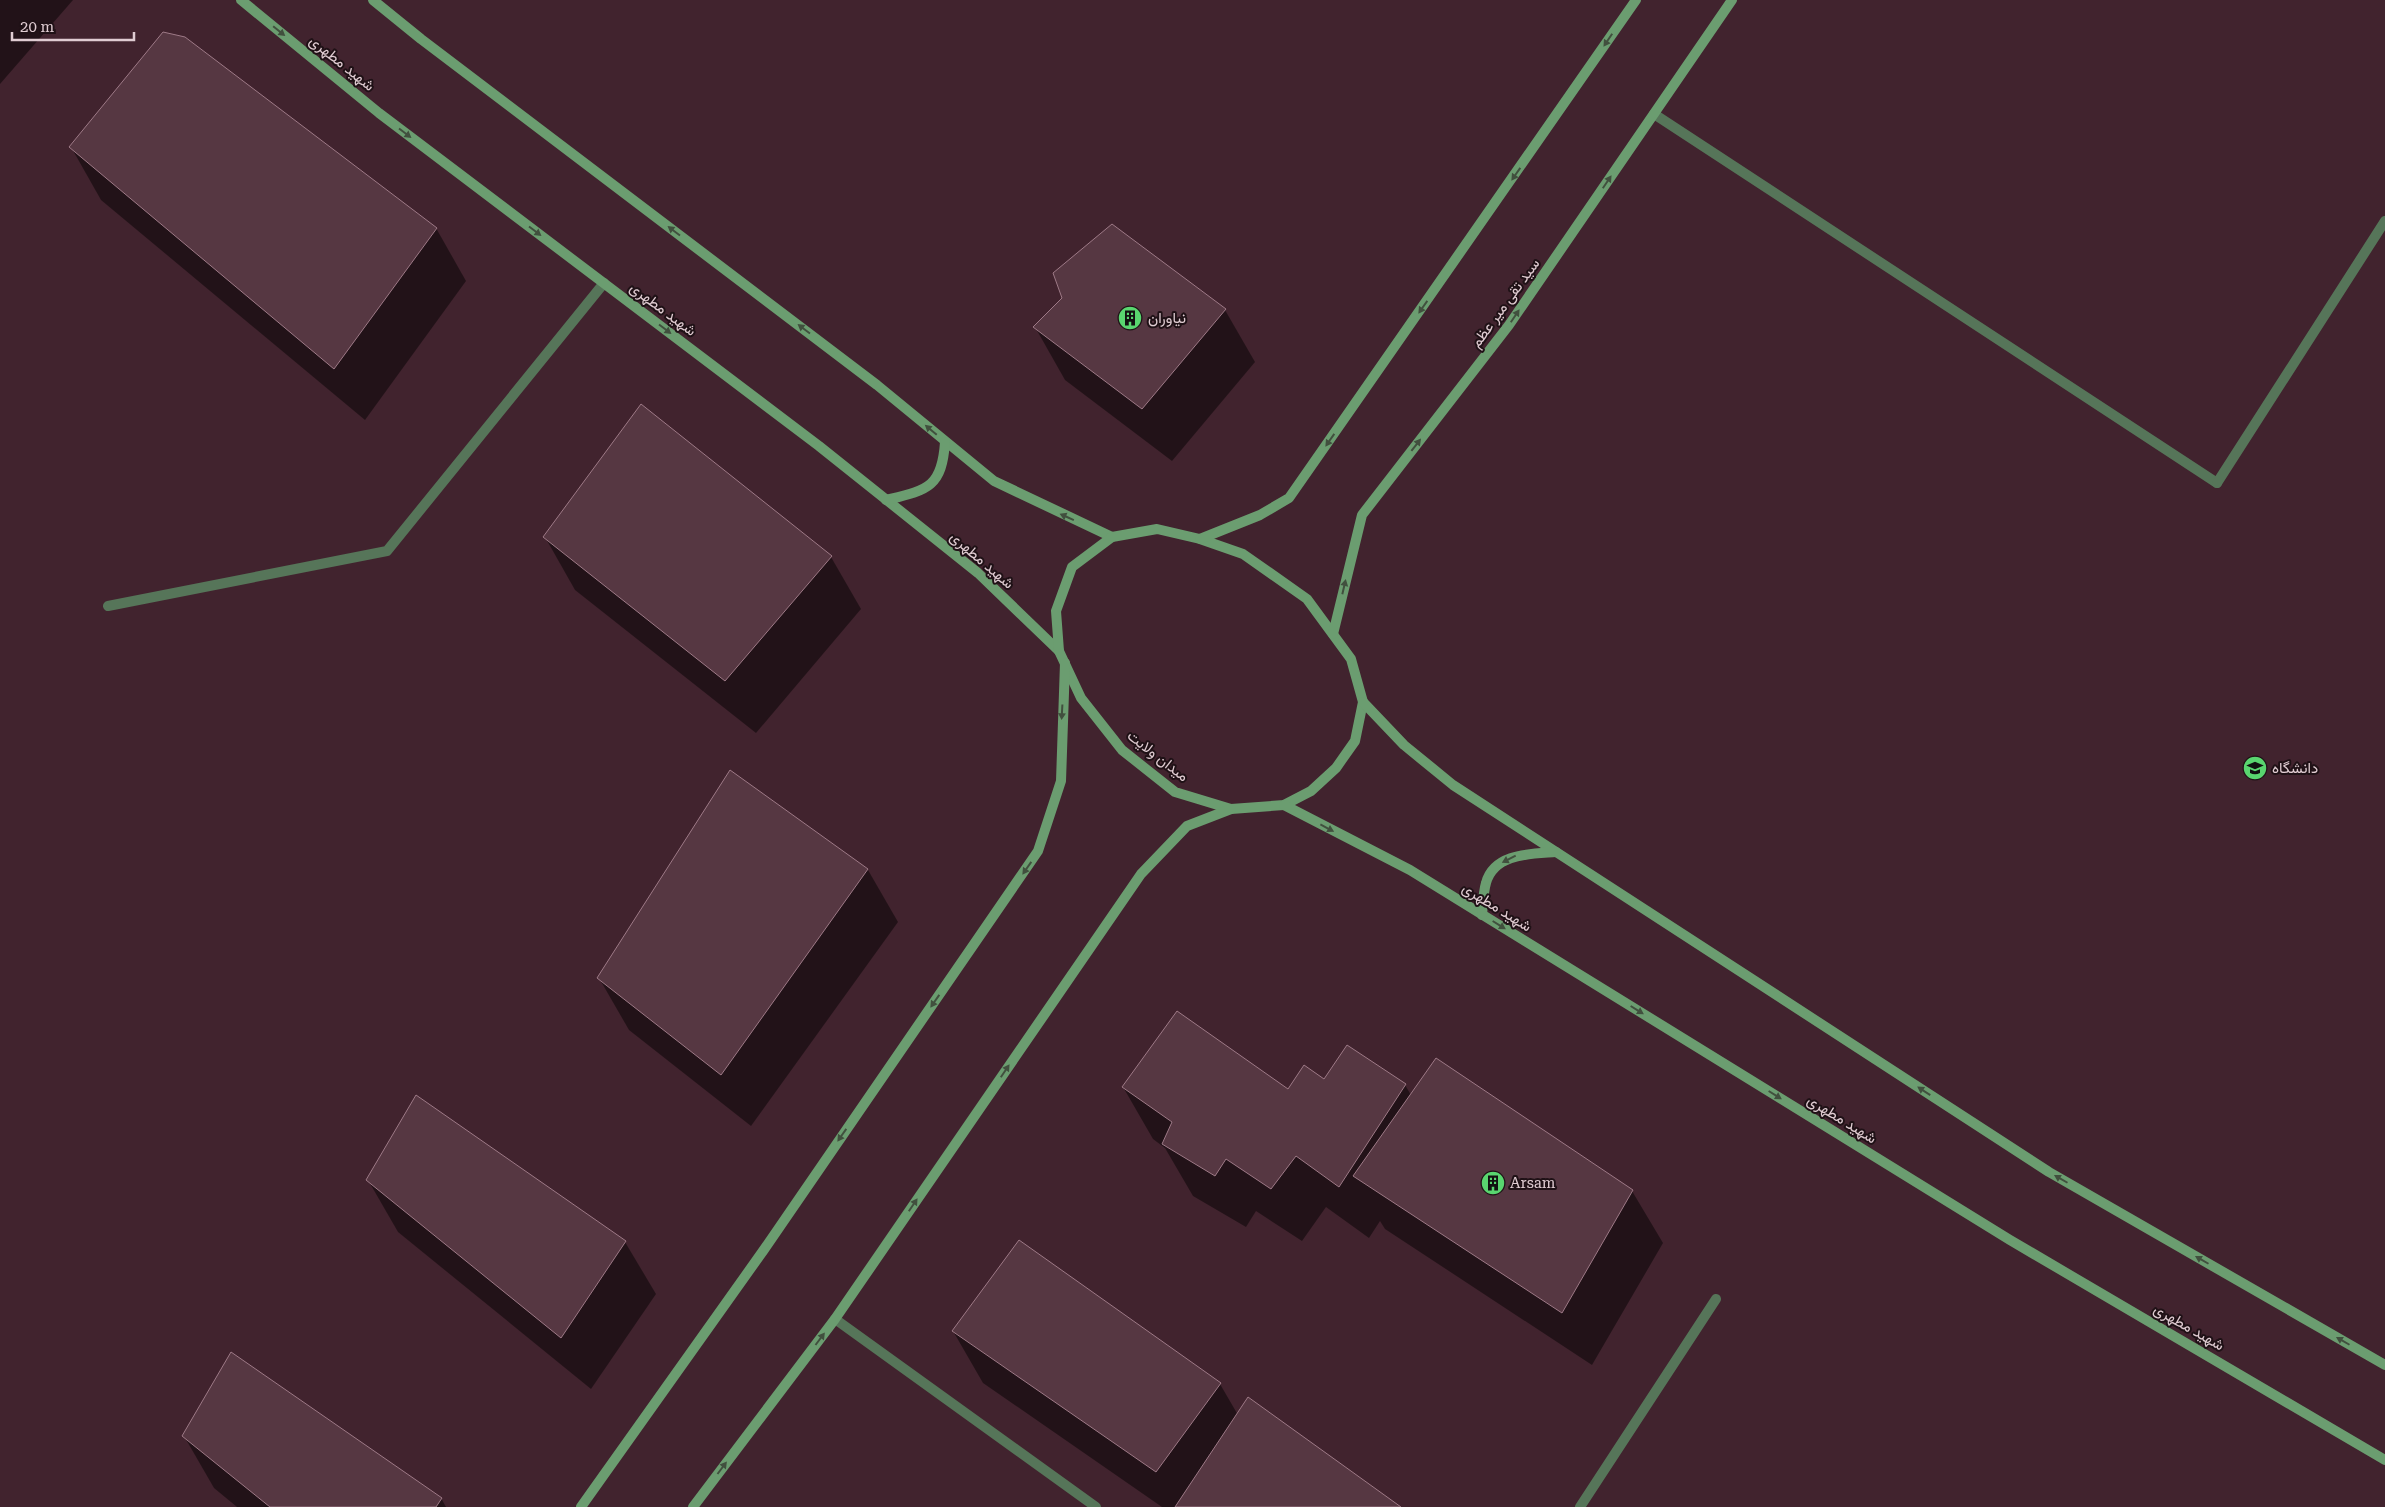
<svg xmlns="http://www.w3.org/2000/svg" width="2385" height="1507" viewBox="0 0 2385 1507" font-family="'Roboto Serif',Vazirmatn,serif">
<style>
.shadow{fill:#0007}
.building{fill:#563742;stroke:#9e7a87}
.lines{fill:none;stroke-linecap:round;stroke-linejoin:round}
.service{stroke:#567559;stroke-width:10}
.minor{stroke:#567559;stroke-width:10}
.secondary{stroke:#6b9d70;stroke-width:10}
.oneway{fill:#41503e}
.labels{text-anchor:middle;stroke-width:4;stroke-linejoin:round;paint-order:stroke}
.street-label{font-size:15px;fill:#e0ccd2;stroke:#1f1116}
.poi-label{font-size:15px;fill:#e0ccd2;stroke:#1f1116;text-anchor:start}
</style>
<rect width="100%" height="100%" fill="#41232e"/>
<g class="shadow">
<polygon points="0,0 73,0 0,84"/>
<polygon points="71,147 436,228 466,281 365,420 101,200"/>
<polygon points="1225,310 1255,362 1172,461 1065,380 1035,327"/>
<polygon points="545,537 831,557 861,609 756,733 575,590"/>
<polygon points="868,870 898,922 751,1126 629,1030 599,978"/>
<polygon points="1324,1081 1405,1085 1411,1095 1632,1191 1663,1243 1592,1365 1385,1229 1380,1221 1369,1238 1326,1207 1302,1241 1256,1211 1246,1227 1193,1196 1165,1148 1153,1139 1123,1087 1288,1091"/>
<polygon points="416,1097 625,1242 656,1294 591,1389 398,1232 368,1180"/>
<polygon points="953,1331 1220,1384 1238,1415 1399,1507 1162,1507 983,1383"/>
<polygon points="184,1436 441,1498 446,1507 237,1507 214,1488"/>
</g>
<g class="building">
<polygon points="163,32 185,37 437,228 334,369 69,147"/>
<polygon points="1112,224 1226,309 1142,409 1033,327 1062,298 1053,273"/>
<polygon points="641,404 832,556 725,681 543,537"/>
<polygon points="730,770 868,869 721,1075 597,978"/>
<polygon points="1177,1011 1288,1089 1304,1065 1324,1079 1347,1045 1406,1084 1339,1187 1296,1156 1271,1189 1226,1159 1215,1176 1162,1144 1172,1122 1122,1087"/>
<polygon points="1436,1058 1633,1190 1562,1313 1353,1176"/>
<polygon points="416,1095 626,1241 561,1338 366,1180"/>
<polygon points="1019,1240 1221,1383 1156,1472 952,1331"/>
<polygon points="231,1352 442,1498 436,1507 270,1507 182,1436"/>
<polygon points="1248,1397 1401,1507 1175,1507"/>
</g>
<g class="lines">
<polyline class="service" points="1654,114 2217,483"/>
<g class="minor">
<polyline points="2217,483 2385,221"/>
<polyline points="108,606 387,551 604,283"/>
<polyline points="835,1319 1096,1507"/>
<polyline points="1580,1507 1716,1299"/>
</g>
<g class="secondary">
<polyline points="241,0 379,113 819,446 978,573 1059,651"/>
<polyline points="373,0 421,39 877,385 994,481 1112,537"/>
<path d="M886 500C927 490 942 488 945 442"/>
<polygon points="1157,529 1200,539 1243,554 1307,599 1351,659 1363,702 1355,741 1336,768 1311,791 1284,805 1231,809 1175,792 1122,750 1081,698 1059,651 1056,611 1072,567 1112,537"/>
<polyline points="1200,539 1260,515 1289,498 1636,0"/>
<polyline points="1333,634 1362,515 1509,325 1732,0"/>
<polyline points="1363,702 1404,745 1453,785 2049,1172 2385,1365"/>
<polyline points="1284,805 1410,870 2010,1240 2385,1460"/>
<path d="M1482 915C1483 905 1483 893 1486 883 1494 853 1531 854 1556 852"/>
<polyline points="581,1507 763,1251 1038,851 1061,781 1065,663"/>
<polyline points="693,1507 835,1319 1141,874 1187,826 1231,809"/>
</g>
</g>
<defs><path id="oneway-solid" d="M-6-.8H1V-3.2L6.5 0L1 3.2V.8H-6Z" transform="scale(1.25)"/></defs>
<g class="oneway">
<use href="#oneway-solid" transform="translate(279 31) rotate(39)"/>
<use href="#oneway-solid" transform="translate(1608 40) rotate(124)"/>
<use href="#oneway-solid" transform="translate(405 133) rotate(37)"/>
<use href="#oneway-solid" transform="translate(1516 174) rotate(125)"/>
<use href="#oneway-solid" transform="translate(1607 182) rotate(-56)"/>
<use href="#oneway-solid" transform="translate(535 231) rotate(37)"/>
<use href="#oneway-solid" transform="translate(674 231) rotate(-143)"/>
<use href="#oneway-solid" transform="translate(1423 307) rotate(125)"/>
<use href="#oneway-solid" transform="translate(1515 316) rotate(-56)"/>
<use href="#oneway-solid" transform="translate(665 329) rotate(37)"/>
<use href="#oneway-solid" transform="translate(804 329) rotate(-143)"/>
<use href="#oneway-solid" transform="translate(931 430) rotate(-140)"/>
<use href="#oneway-solid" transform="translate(1330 440) rotate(125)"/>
<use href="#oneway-solid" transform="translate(1416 445) rotate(-52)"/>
<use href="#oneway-solid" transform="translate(1067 517) rotate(-156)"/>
<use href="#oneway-solid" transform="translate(1344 587) rotate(-77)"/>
<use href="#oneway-solid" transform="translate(1062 712) rotate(93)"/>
<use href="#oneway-solid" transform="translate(1327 828) rotate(28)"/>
<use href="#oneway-solid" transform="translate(1509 859) rotate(153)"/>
<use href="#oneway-solid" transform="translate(1027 868) rotate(125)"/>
<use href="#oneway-solid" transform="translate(1499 925) rotate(32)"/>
<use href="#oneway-solid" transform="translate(935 1001) rotate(125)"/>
<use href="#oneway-solid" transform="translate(1637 1010) rotate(32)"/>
<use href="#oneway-solid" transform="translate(1005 1071) rotate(-56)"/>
<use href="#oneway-solid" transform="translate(1924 1091) rotate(-147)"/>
<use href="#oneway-solid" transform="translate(1775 1095) rotate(32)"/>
<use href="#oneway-solid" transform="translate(842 1135) rotate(125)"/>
<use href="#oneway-solid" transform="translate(2061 1179) rotate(-150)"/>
<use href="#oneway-solid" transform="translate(913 1205) rotate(-56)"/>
<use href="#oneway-solid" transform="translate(2202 1260) rotate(-150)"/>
<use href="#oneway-solid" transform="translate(820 1339) rotate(-53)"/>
<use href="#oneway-solid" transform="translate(2343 1341) rotate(-150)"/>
<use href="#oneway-solid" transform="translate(722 1468) rotate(-53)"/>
</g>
<defs>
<g id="building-disc" transform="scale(1.25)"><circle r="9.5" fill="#59d56f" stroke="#1f1116"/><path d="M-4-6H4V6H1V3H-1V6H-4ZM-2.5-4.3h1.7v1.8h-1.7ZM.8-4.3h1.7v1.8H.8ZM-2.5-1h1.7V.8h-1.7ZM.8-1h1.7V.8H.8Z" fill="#111"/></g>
<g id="university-disc" transform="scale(1.25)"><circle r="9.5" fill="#59d56f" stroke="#1f1116"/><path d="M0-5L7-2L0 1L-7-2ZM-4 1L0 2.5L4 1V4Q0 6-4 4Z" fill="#111"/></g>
</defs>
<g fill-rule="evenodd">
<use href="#building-disc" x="1130" y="318"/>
<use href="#university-disc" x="2255" y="768"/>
<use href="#building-disc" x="1493" y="1183"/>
</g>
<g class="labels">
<g class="street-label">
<text transform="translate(342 63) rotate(39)" y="5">شهید مطهری</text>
<text transform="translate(1505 303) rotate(-54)" y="5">سید تقی میر عظم</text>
<text transform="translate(663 309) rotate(37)" y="5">شهید مطهری</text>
<text transform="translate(982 560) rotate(41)" y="5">شهید مطهری</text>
<text transform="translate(1158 756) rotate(38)" y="5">میدان ولایت</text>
<text transform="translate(1497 907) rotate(32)" y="5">شهید مطهری</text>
<text transform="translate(1842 1119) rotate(32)" y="5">شهید مطهری</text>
<text transform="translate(2189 1327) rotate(30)" y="5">شهید مطهری</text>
</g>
<g class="poi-label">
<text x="1148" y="323">نیاوران</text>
<text x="2272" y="773">دانشگاه</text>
<text x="1510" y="1188">Arsam</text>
</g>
</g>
<path d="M12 32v8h122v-8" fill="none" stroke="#e0ccd2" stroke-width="2.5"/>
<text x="20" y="32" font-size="15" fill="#e0ccd2" stroke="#1f1116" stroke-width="4" paint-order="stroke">20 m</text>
</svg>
